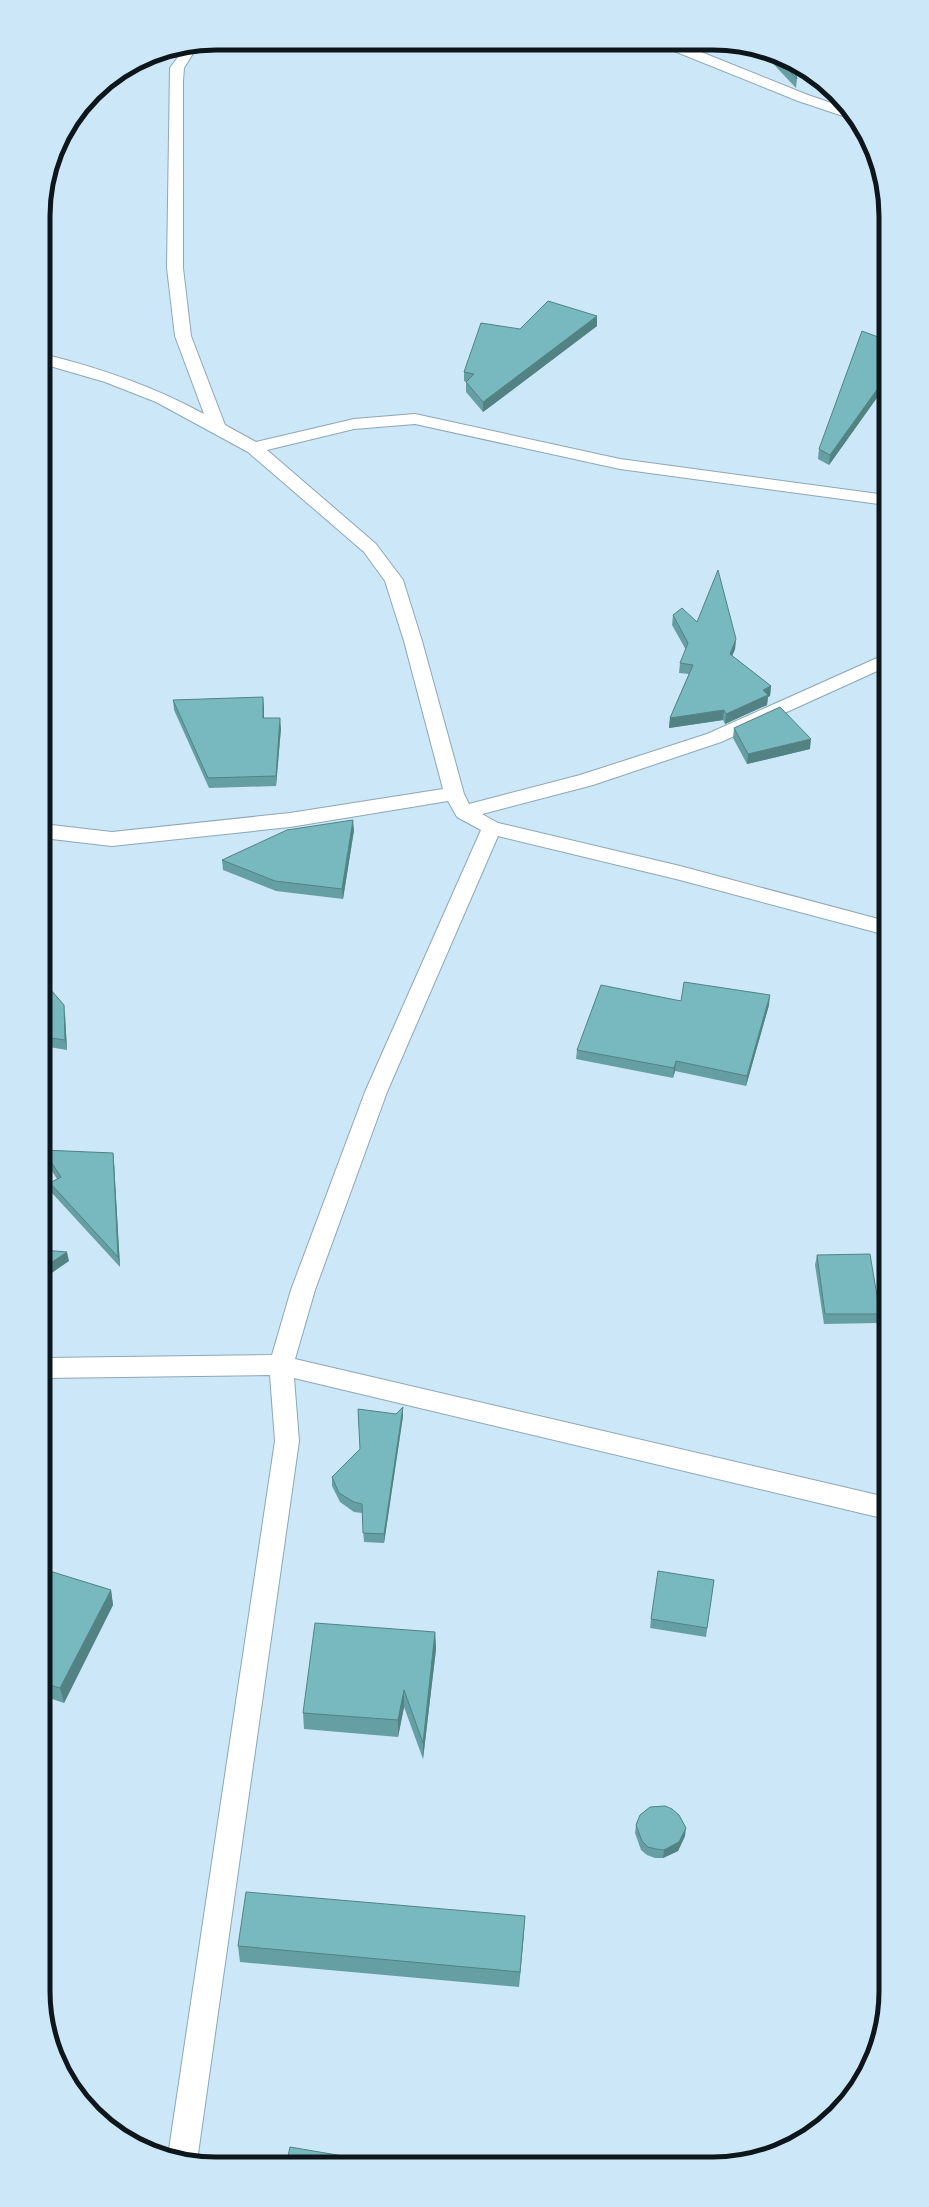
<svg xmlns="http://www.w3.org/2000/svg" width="929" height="2207" viewBox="0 0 929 2207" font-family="Barlow,sans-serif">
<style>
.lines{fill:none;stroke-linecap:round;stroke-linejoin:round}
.minor-casing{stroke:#8da7b6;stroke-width:2}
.minor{fill:#fff;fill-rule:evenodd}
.wall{fill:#669fa3}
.shaded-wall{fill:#538285}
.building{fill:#77b9be;stroke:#538285}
.rim{fill:none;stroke:#0c161b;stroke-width:5}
</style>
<rect width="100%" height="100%" fill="#cce7f7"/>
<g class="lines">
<g class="minor-casing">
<g id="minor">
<polygon points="667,46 686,46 808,95 846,108 854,118 846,117 798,101 669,49"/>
<path d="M197 47 184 68 183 81V268L191 336 225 425 256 442 354 419 415 414 620 459 886 495V505L620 469 415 424 354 429 267 450 376 544 403 580 422 641 464 794 469 804 580 775 707 734 886 654V667L721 742 593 785 482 814 498 823 680 866 886 921V935L680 880 498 836 387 1092 315 1290 295 1359 886 1497V1519L294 1378 299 1441 197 2161H182L168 2156 275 1441 270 1375 43 1378V1358L272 1355 291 1290 365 1092 481 830 457 817 448 801 290 827 112 846 43 838V824L112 832 290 813 443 789 404 641 385 581 364 552 248 452 156 402 105 382 43 364V354C100 368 153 386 204 414L175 336 167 268 170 68 183 50Z"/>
</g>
</g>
<use href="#minor" class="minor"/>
</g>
<g class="wall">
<polygon points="761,51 790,61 797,79 796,88"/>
<polygon points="597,316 597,326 483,412 466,392 466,382 464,381 464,372 520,329"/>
<polygon points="886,340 886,385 829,465 818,459 819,449"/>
<polygon points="673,615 697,622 736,639 735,649 732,656 771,686 770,696 768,697 767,705 725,724 723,720 669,728 670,718 689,674 679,673 680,663 686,650 672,625"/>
<polygon points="173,700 264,707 264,718 281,728 276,786 209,788 174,710"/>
<polygon points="734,728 810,749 747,764 733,738"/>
<polygon points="354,830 343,899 276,891 223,870 222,860"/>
<polygon points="43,983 65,1015 67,1050 43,1046"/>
<polygon points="681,1001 769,1005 746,1086 675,1071 673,1078 576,1059 577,1050"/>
<polygon points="43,1150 113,1153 114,1163 120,1267 52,1193 50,1183 57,1179 45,1160"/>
<polygon points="817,1255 880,1314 878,1323 824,1324 815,1265"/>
<polygon points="403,1416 384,1543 364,1542 362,1513 354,1512 340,1502 332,1486 332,1477"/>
<polygon points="43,1569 111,1590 113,1605 64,1703 43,1696"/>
<polygon points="714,1580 706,1637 650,1628 651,1619"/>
<polygon points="435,1632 436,1649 423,1759 404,1707 398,1737 304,1729 303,1713"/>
<polygon points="636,1825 685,1836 678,1851 663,1858 655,1858 647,1855 641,1850 635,1833"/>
<polygon points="524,1932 519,1987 240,1962 238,1946"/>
</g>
<g class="shaded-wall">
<polygon points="597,316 597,326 483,412 483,402"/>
<polygon points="886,377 886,385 829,465 830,455"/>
<polygon points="736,639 735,649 729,664 730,654"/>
<polygon points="771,686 770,696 768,697 767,705 725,724 726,714 763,690"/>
<polygon points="263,697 264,707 264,728 263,718"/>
<polygon points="724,710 723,720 669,728 670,718"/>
<polygon points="280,718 281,728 276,786 276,776"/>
<polygon points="811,739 810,749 747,764 748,754"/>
<polygon points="353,820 354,830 343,899 342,889"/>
<polygon points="770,995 769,1005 746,1086 747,1076"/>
<polygon points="64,1005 65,1015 67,1050 65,1040"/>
<polygon points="676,1061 675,1071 673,1078 674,1068"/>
<polygon points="113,1153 114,1163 120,1267 118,1257"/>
<polygon points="67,1252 69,1261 43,1279 43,1268"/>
<polygon points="403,1407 403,1416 384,1543 384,1534"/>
<polygon points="111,1590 113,1605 64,1703 60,1688"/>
<polygon points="435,1632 436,1649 423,1759 423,1743"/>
<polygon points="404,1690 404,1707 398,1737 398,1720"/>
<polygon points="686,1828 685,1836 678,1851 663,1858 664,1850"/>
<polygon points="525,1916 524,1932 519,1987 520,1972"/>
</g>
<g class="building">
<polygon points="775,56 790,61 792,62 797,79"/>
<polygon points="548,301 597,316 483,402 466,382 474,374 464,372 481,323 520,329"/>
<polygon points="862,331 886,340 886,377 830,455 819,449"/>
<polygon points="718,570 736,639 730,654 771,686 763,690 768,695 726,714 724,710 670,718 693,665 680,663 688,643 673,615 682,608 697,622"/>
<polygon points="263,697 263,718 280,718 276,776 208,778 173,700"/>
<polygon points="780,707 811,739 748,754 734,728"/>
<polygon points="353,820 342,889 275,881 222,860 287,830"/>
<polygon points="44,982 64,1005 65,1040 43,1037 43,983"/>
<polygon points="684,982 770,995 747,1076 676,1061 674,1068 577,1050 601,985 681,1001"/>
<polygon points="43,1150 113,1153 118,1257 50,1183 61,1177"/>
<polygon points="43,1250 67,1252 43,1268"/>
<polygon points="870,1254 880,1314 825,1314 817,1255"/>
<polygon points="403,1407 384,1534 363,1533 362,1504 354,1502 339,1493 332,1477 360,1449 358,1409 396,1414"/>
<polygon points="43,1569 111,1590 60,1688 43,1683"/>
<polygon points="658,1571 714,1580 707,1628 651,1619"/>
<polygon points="315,1623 435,1632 423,1743 404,1690 398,1720 303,1713"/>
<polygon points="665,1806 672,1809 679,1815 686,1828 679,1842 664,1850 656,1849 648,1847 642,1841 636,1825 640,1815 650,1807"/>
<polygon points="246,1892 525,1916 520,1972 238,1946"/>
<polygon points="290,2147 343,2156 342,2162 287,2161"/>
</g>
<path d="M0 0H929V2207H0ZM216 50H713A166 166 0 0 1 879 216V1991A166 166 0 0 1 713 2157H216A166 166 0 0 1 50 1991V216A166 166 0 0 1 216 50Z" fill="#cce7f7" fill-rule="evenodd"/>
<path class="rim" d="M216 50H713A166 166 0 0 1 879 216V1991A166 166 0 0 1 713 2157H216A166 166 0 0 1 50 1991V216A166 166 0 0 1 216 50Z"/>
</svg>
